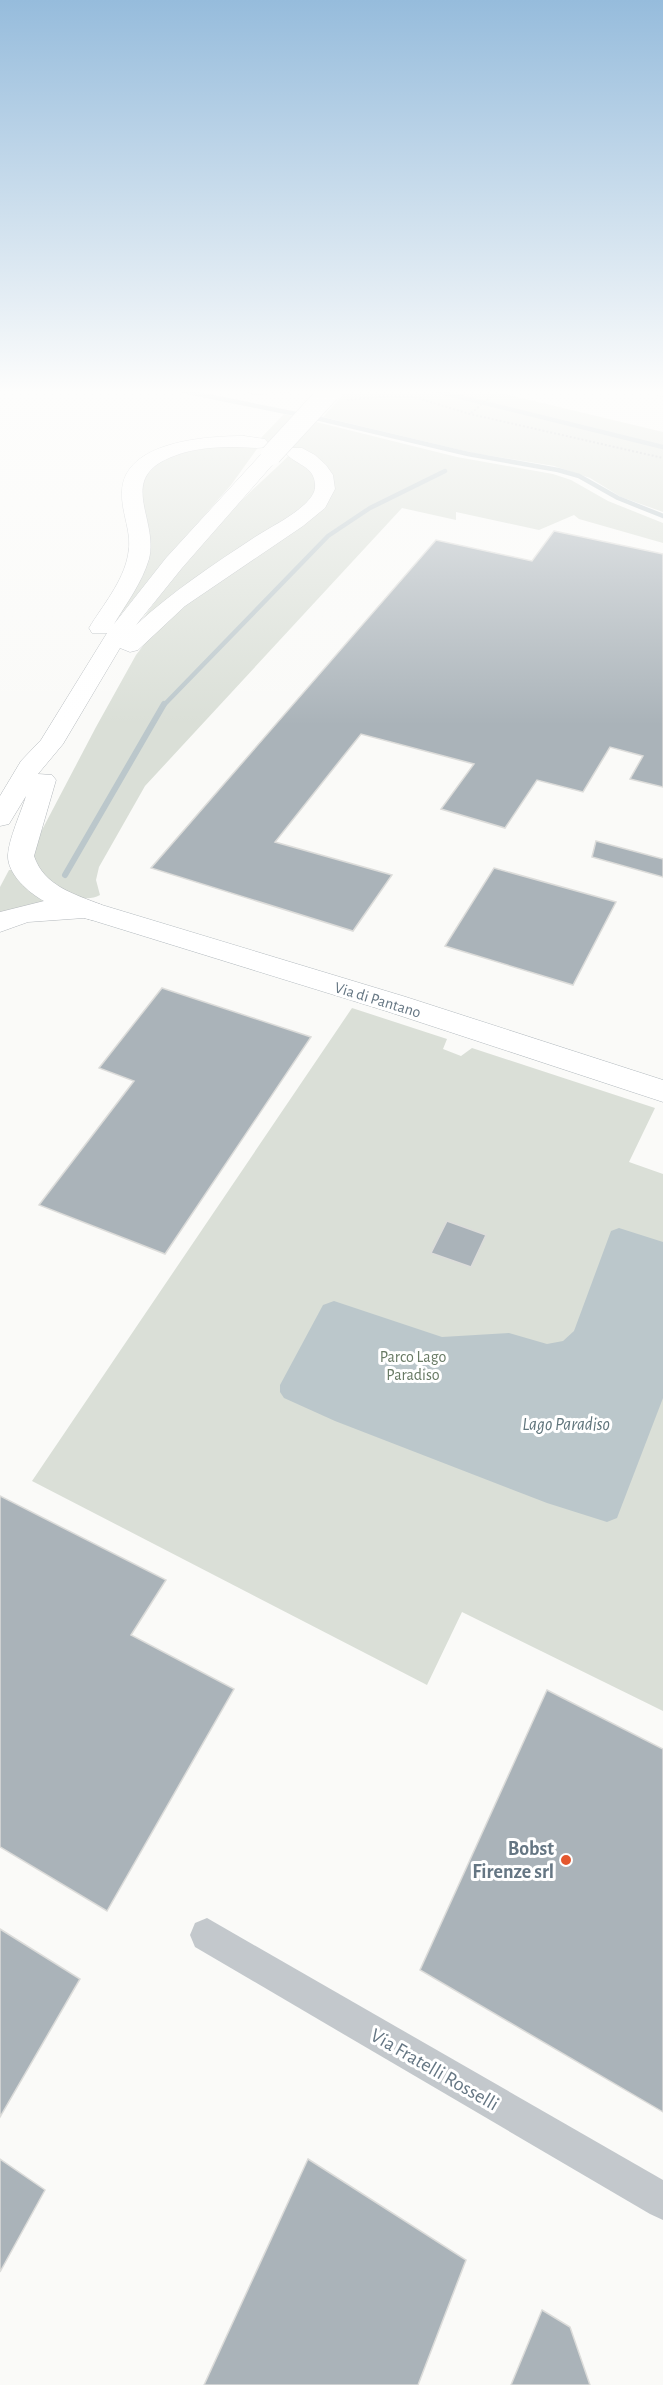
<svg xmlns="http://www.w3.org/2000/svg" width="663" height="2385" viewBox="0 0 663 2385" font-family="'Alegreya Sans',sans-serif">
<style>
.green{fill:#dadfd7}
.water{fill:#bbc7cb}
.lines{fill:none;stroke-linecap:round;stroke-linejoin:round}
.stream-far1{stroke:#bbc7cb;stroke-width:4.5}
.stream{stroke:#bbc7cb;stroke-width:6}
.building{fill:#aab3b9;stroke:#dcdcda;stroke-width:1.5}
.secondary-casing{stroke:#b3babf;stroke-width:1}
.highway-casing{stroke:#b4b9bd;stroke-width:1}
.path{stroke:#bbbfc2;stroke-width:2;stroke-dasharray:2 2;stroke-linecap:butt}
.street{fill:#c3c8cc;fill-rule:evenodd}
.secondary{fill:#fff;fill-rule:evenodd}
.highway{fill:#fff;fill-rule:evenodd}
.highway-bridge-casing{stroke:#b4b9bd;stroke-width:22;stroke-linecap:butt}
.highway-bridge{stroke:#fff;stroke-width:21}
.poi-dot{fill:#e4572e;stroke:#fff;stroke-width:2}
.labels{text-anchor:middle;stroke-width:6;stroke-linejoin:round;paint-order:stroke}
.street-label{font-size:16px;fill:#657683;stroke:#fff}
.park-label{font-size:16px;fill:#687a64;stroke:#fff}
.water-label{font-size:18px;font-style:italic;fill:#60757c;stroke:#fff}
.near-poi-label{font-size:20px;font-weight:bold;fill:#657683;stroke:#fff;text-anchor:end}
.near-street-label{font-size:20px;fill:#657683;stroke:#fff}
</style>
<rect width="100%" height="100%" fill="#fafaf8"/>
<g class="green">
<polygon points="346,391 492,391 663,432 663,512 621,497 590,478 554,466 473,453 323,417"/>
<path d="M284 414 457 457 553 474 571 480 608 501 663 523V543L579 519 574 515 539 530 456 512V520L402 508 145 786 99 867 96 880 100 895C79 907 49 883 33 871L32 849 96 727 136 655 159 625 325 503 306 452 259 440Z"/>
<polygon points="259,446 231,485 157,570 108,630 136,580 139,482 161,460 198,447"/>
<path d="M290 454 304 461 318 482 312 500 136 628C168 583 204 538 243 499 258 484 275 470 290 454Z"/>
<polygon points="9,870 12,870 50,900 0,915 0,887"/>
<polygon points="352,1008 447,1039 443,1049 461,1056 472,1048 655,1108 629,1162 663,1174 663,1711 462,1612 427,1685 32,1481"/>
</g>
<polygon class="water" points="619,1228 663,1242 663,1398 617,1518 607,1522 547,1503 335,1421 284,1398 280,1392 280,1385 323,1305 334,1301 442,1337 509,1333 547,1344 563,1341 574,1331 611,1231"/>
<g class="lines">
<g class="stream-far1">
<polyline points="183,391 301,415"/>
<polyline points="436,391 663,447"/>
<polyline points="312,417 468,454 558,470 579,476 618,498 663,516"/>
<polyline points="163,706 328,536 370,508 445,471"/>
</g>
<polyline class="stream" points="65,875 164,704"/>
</g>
<g class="building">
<polygon points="554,531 663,554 663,787 630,779 643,756 610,747 583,792 537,780 505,828 441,809 474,764 361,734 275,842 392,875 353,931 151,868 436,540 532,561"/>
<polygon points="596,841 663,859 663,877 592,857"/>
<polygon points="494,868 616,902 573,985 445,946"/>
<polygon points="162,988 311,1037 165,1254 39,1205 134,1081 99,1068"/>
<polygon points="447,1221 486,1235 471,1267 431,1253"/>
<polygon points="0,1496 166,1580 131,1635 234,1689 107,1911 0,1847"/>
<polygon points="547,1690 663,1749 663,2112 420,1970"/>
<polygon points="0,1929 80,1979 0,2117"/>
<polygon points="0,2159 45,2190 0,2272"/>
<polygon points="308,2159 466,2260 418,2385 204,2385"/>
<polygon points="542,2310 570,2327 590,2385 511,2385"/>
</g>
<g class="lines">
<g class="secondary-casing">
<polygon id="secondary" points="92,902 406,997 663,1080 663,1102 386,1011 82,917 78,911 82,905"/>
</g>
<g class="highway-casing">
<g id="highway">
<polygon points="653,391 663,391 663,396 656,395"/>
<path d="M244 436 265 439 268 443 265 447C256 449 247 447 237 447 216 447 194 448 174 456 115 478 159 518 149 559 142 583 126 604 114 624L166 558 264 451H278L281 455 182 568 136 625C173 591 214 564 255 537 272 526 290 518 305 504 311 498 316 492 315 484 314 465 294 465 285 452L288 448H302L315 455 326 465 333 475 335 489 325 508 303 526 185 606 138 650 130 652 120 648 63 744 38 774 52 775 56 780 34 856C44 886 74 894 102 905L106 911 102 917 92 920 84 918 28 922 0 932V912L44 901C29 893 7 874 8 855 9 838 21 813 26 796L9 824 0 826V796L21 761 41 740 107 633H92L89 628C103 605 123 582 128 555 133 533 121 514 122 492 123 441 207 436 244 436Z"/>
</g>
</g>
<g class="path">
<polyline points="243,391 256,394 300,391"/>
<polyline points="347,400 390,396 414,397 470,414 663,458"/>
<polyline points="471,413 498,391"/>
</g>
<polygon class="street" points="207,1918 663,2180 663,2220 650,2214 195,1947 190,1935 195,1923"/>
<use href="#secondary" class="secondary"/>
<use href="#highway" class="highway"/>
<g class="highway-bridge-casing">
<polyline id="highway-bridge" points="271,455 329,392"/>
</g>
<use href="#highway-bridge" class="highway-bridge"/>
</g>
<linearGradient id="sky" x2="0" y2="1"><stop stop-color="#96bcdc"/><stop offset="0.54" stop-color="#fdfdfc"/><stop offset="1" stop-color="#fdfdfc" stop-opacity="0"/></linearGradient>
<rect width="663" height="725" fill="url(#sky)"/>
<circle class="poi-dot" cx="566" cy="1860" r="6"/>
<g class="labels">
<g class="street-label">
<text transform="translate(378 999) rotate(17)" y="6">Via di Pantano</text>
</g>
<g class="park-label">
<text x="413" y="1362">Parco Lago<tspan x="413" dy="18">Paradiso</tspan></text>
</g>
<g class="water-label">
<text x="566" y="1430">Lago Paradiso</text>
</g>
<g class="near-poi-label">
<text x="554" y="1855">Bobst<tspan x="554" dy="23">Firenze srl</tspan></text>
</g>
<g class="near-street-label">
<text transform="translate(435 2069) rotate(30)" y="7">Via Fratelli Rosselli</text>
</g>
</g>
</svg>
